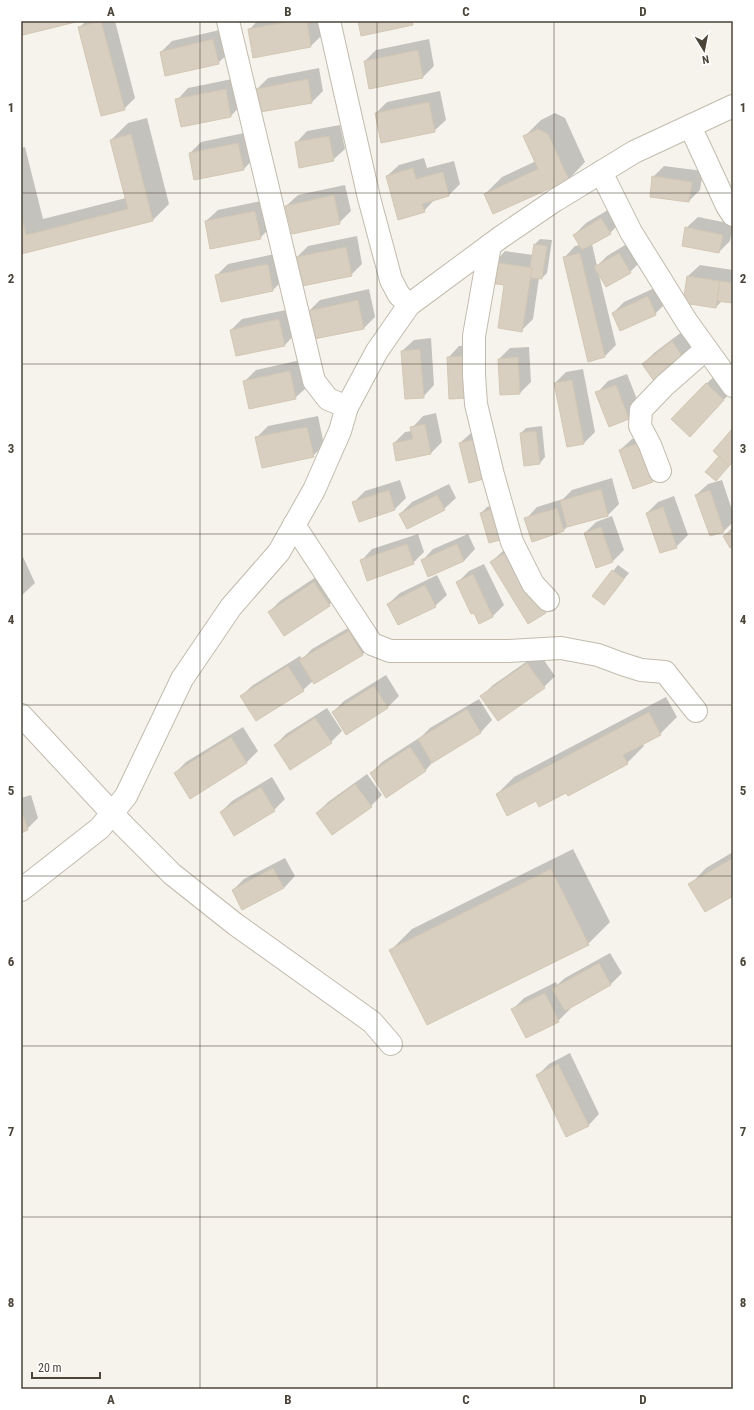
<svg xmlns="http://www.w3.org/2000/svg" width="754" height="1410" viewBox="0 0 754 1410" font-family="'Roboto Condensed',sans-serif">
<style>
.shadow{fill:#0003}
.building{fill:#d8cfc1;stroke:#d3c7b4}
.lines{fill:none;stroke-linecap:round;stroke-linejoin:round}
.minor-casing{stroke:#c2bbae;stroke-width:24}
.minor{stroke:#fff;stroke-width:22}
.grid{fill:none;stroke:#4b4439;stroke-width:1;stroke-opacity:0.55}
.neatline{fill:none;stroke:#4b4439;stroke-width:1.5}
.grid-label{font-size:13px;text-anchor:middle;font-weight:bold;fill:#4b4439}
</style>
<rect width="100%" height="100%" fill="#f6f3ec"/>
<g class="shadow">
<polygon points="86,21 115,21 135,98 124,109 80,27"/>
<polygon points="257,21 320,21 322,35 311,46 253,56 249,30"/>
<polygon points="224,29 230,52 218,63 161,52 172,41"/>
<polygon points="429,39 434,66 423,77 365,61 376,50"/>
<polygon points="319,68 323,91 312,102 261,111 257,89 268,78"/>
<polygon points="237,78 242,104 231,116 182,125 177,100 188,88"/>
<polygon points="440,91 446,120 434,131 376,113 387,102"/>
<polygon points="555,113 565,118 585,162 569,179 494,213 485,194 502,177 536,161 525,136 541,120"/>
<polygon points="147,118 169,204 153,220 21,253 21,148 25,147 43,219 126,198 111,140 128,123"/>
<polygon points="340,125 345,149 333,160 296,143 307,131"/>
<polygon points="249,132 254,158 243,170 190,153 201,142"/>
<polygon points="424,158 427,168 454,161 460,184 449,195 435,199 424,211 387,176 399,165"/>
<polygon points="664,166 703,171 700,190 689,201 653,177"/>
<polygon points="345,185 351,211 339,223 286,206 298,195"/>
<polygon points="266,200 271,227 260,238 206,221 218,210"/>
<polygon points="613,207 621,222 610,233 592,244 597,266 607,256 630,242 641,261 630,272 599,275 616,345 605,356 564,258 575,246 580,245 574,235 586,223"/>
<polygon points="698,217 733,224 730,241 719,252 686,228"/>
<polygon points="357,236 362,264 351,275 297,257 308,246"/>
<polygon points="540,239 552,240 547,273 542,278 539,278 533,319 521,331 506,284 494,263 505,251 533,255 535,244"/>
<polygon points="279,253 284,279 273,290 216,276 228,264"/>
<polygon points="700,265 733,270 733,302 723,300 716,307 688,276"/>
<polygon points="659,286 666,303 655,314 613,313 624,302"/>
<polygon points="369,289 375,317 364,328 315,338 309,311 320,300"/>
<polygon points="291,309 296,333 285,345 237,355 231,330 242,319"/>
<polygon points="683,331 695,347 684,358 643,364 654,353"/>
<polygon points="431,338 434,385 423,397 402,351 414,340"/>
<polygon points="478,345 469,397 448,358 459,346"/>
<polygon points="529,347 531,382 520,393 499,359 510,348"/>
<polygon points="301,360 307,387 295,398 245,381 256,370"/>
<polygon points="583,369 595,432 584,443 568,446 555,383 566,372"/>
<polygon points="718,373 733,390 701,424 706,384"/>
<polygon points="627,374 640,407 629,418 610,426 597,393 608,381"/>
<polygon points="436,413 442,442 431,453 394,443 405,432 412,431 412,428 423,416"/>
<polygon points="318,416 324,445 313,456 256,438 268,426"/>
<polygon points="542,426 545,457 540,463 521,433 526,428"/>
<polygon points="472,432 497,466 460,443"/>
<polygon points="650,432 664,470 653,481 634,488 620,450 632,439"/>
<polygon points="612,478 619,504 608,515 568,526 564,530 526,519 537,507 563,499 572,490"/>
<polygon points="400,480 406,498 395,509 354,502 365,491"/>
<polygon points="722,480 733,513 733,522 724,531 710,535 696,495 708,484"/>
<polygon points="449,484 456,498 444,509 400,514 412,502"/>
<polygon points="674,496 688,535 676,547 647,513 658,502"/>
<polygon points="501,503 509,532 481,513 487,507"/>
<polygon points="612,516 624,550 613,561 596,566 585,533 596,522"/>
<polygon points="733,527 733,545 724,536"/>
<polygon points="418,534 424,552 413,563 361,561 372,549"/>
<polygon points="468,534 475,549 464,561 422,561 433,549"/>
<polygon points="520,540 556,601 545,612 491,562 503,551"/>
<polygon points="23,557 35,583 21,596 21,558"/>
<polygon points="484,564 504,605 493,616 479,622 457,583 469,571"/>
<polygon points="618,565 629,573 604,604 613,571"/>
<polygon points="325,571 340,594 329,605 269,612 280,601"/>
<polygon points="437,575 447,595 435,606 388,604 400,593"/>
<polygon points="360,621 374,643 362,655 313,681 303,690 241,696 253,685 300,656 302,659 312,649"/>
<polygon points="539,653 555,676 544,687 482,696 493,685"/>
<polygon points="386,675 399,696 388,707 346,733 333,712 344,701"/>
<polygon points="666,697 677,717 660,734 642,743 644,746 627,763 568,794 567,792 536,800 497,794 514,777"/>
<polygon points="479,699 492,720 481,732 436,758 426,770 386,796 371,773 382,762 422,736 430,728"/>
<polygon points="327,708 342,731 331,742 275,745 286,734"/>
<polygon points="243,727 258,751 247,762 190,798 175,773 186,762"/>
<polygon points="367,774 382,795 371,806 317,813 328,802"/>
<polygon points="272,777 285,799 274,810 221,812 232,801"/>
<polygon points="31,795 38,818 27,829 21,831 21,798"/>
<polygon points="573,849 610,922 588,944 391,950 412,929"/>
<polygon points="733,852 733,895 690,885 706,868"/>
<polygon points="285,858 295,876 284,888 233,890 244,879"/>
<polygon points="610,953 622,973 611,984 569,1008 570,1009 558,1021 513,1009 524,998 556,982 557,985 565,978"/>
<polygon points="570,1053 599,1114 588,1126 538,1075 549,1064"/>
</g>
<g class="building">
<polygon points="21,21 80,21 23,35"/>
<polygon points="101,21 125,110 101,116 78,27"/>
<polygon points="293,21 307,21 311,47 253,58 248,29"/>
<polygon points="358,21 412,21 413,25 361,36"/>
<polygon points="213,39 219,64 165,76 160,52"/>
<polygon points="418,50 423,78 369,89 364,61"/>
<polygon points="308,79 312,103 260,112 256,89"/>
<polygon points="226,89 231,117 181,127 175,99"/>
<polygon points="429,102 435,132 381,143 375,113"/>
<polygon points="538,129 548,134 569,180 493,214 484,194 538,169 523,136"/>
<polygon points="131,134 153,221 21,254 21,214 26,235 128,209 110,140"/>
<polygon points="329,136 334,161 299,168 295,142"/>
<polygon points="238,143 244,170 194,180 189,153"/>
<polygon points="413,168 416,179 443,172 449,196 422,204 425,212 398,220 386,176"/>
<polygon points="652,176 692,182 689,202 650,197"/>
<polygon points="334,195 340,224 292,234 285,206"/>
<polygon points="255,211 261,239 210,249 205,221"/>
<polygon points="601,218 611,234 582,250 573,235"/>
<polygon points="685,227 723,235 719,253 682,246"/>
<polygon points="534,244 547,246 542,279 530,278 532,268 530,268"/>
<polygon points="346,247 352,276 302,286 296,257"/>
<polygon points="580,253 605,357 588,362 563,257"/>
<polygon points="619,253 631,273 606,287 594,267"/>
<polygon points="493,262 532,268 522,332 498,328 504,285 489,283"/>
<polygon points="268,264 273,291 221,302 215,275"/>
<polygon points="687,276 720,281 716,308 683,303"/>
<polygon points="720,281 733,283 733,303 717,301"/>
<polygon points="648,296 656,315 620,331 612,313"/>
<polygon points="358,300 364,329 314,339 308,311"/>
<polygon points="279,319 285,346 236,356 230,330"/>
<polygon points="672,341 684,359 654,381 642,364"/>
<polygon points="420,349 424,398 405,399 401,351"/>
<polygon points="467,356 469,398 449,399 447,357"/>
<polygon points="518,357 520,394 500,395 498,359"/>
<polygon points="290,371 296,399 249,409 243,381"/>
<polygon points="572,380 584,444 567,447 554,383"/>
<polygon points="706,383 724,400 690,437 671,419"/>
<polygon points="616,385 629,419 609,427 595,392"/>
<polygon points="425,424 431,454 396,461 393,443 413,439 410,427"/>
<polygon points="307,427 314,457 262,468 255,437"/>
<polygon points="733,428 733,462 729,466 713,451"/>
<polygon points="536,431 540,464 524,466 520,433"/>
<polygon points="477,439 487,478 469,483 459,443"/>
<polygon points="639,443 653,482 633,489 619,450"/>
<polygon points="719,456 729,466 716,481 705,472"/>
<polygon points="601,489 608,516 567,527 560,501"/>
<polygon points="389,490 395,510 359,522 352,502"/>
<polygon points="710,490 724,532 710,536 695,495"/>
<polygon points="437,495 445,510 407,529 399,514"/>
<polygon points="663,507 677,548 660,553 646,513"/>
<polygon points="495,508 504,539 489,543 480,513"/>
<polygon points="557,508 564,531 532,542 524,518"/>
<polygon points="601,527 613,562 596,568 584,533"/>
<polygon points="733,530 733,546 730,548 723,536"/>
<polygon points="407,544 414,564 367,581 360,560"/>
<polygon points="457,544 464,561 428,577 421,560"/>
<polygon points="508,551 546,613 528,624 490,562"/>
<polygon points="612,570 624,579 604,605 592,596"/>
<polygon points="473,574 493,617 479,624 474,613 471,614 456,582"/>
<polygon points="314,582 330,606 284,636 268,612"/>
<polygon points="425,585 436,607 398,625 387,604"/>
<polygon points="349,631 363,655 314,684 299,660"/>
<polygon points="527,663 545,688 498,721 480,696"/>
<polygon points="288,666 304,691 256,721 240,696"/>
<polygon points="374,686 388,708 346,735 332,712"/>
<polygon points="467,709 481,733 432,763 418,739"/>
<polygon points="649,712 661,735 623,755 628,764 568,796 566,793 539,807 536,801 507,816 496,794"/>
<polygon points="315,718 332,743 290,770 274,745"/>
<polygon points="231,737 247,763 190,799 174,773"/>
<polygon points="410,747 426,771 386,798 370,773"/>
<polygon points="355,784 372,807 332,835 316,813"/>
<polygon points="261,787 275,811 234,836 220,812"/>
<polygon points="21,809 28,830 21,833"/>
<polygon points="733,858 733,896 705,912 688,884"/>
<polygon points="273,868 284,888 242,910 232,890"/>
<polygon points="551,869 589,945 427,1025 389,950"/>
<polygon points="599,963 611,985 565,1011 552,989"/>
<polygon points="545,993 559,1022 526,1038 511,1009"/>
<polygon points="558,1064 589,1126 566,1137 536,1075"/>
</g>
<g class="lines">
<g class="minor-casing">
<g id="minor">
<polyline points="228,21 314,381 328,399 347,407"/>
<polyline points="329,21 369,198 391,280 399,295 409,305"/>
<polyline points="690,126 727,206 733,215"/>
<polyline points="601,172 631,232 687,322 733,386"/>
<polyline points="490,245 474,336 474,375 476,404 493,475 512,542 533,584 548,600"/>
<polyline points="660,471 650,445 640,426 641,410 665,385 706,349"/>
<polyline points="294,525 372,644 390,651 509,651 561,648 598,655 622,664 641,670 665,672 696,711"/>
<polyline points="21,715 124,826 172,874 235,924 372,1022 391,1044"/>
<polyline points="21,890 100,828 126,796 182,679 231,607 279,552 314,490 340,431 347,407 377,351 409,305 501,237 554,201 634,152 733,106"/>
</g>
</g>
<use href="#minor" class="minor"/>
</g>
<path class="grid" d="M200 21V1389M377 21V1389M554 21V1389M21 193H733M21 364H733M21 534H733M21 705H733M21 876H733M21 1046H733M21 1217H733"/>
<rect width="754" height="1410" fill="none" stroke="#ffffff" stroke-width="44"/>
<g transform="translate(704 50) rotate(170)" stroke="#ffffff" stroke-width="3" paint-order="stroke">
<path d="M0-3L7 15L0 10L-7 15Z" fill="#4b4439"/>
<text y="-6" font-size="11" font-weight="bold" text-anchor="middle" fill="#4b4439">N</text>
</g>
<path d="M32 1372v6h68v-6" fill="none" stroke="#4b4439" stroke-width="2"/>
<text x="38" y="1372" font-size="12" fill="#4b4439" stroke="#ffffff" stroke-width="3" paint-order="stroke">20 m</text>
<rect x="22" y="22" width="710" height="1366" class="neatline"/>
<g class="grid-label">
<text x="111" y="16">A</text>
<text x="288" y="16">B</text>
<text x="466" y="16">C</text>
<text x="643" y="16">D</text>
<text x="11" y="112">1</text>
<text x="743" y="112">1</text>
<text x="11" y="283">2</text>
<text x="743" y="283">2</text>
<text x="11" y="453">3</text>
<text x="743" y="453">3</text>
<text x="11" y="624">4</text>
<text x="743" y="624">4</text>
<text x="11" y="795">5</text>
<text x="743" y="795">5</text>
<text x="11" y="966">6</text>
<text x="743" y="966">6</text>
<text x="11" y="1136">7</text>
<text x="743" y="1136">7</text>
<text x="11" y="1307">8</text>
<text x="743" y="1307">8</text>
<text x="111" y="1404">A</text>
<text x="288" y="1404">B</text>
<text x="466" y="1404">C</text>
<text x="643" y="1404">D</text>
</g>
</svg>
